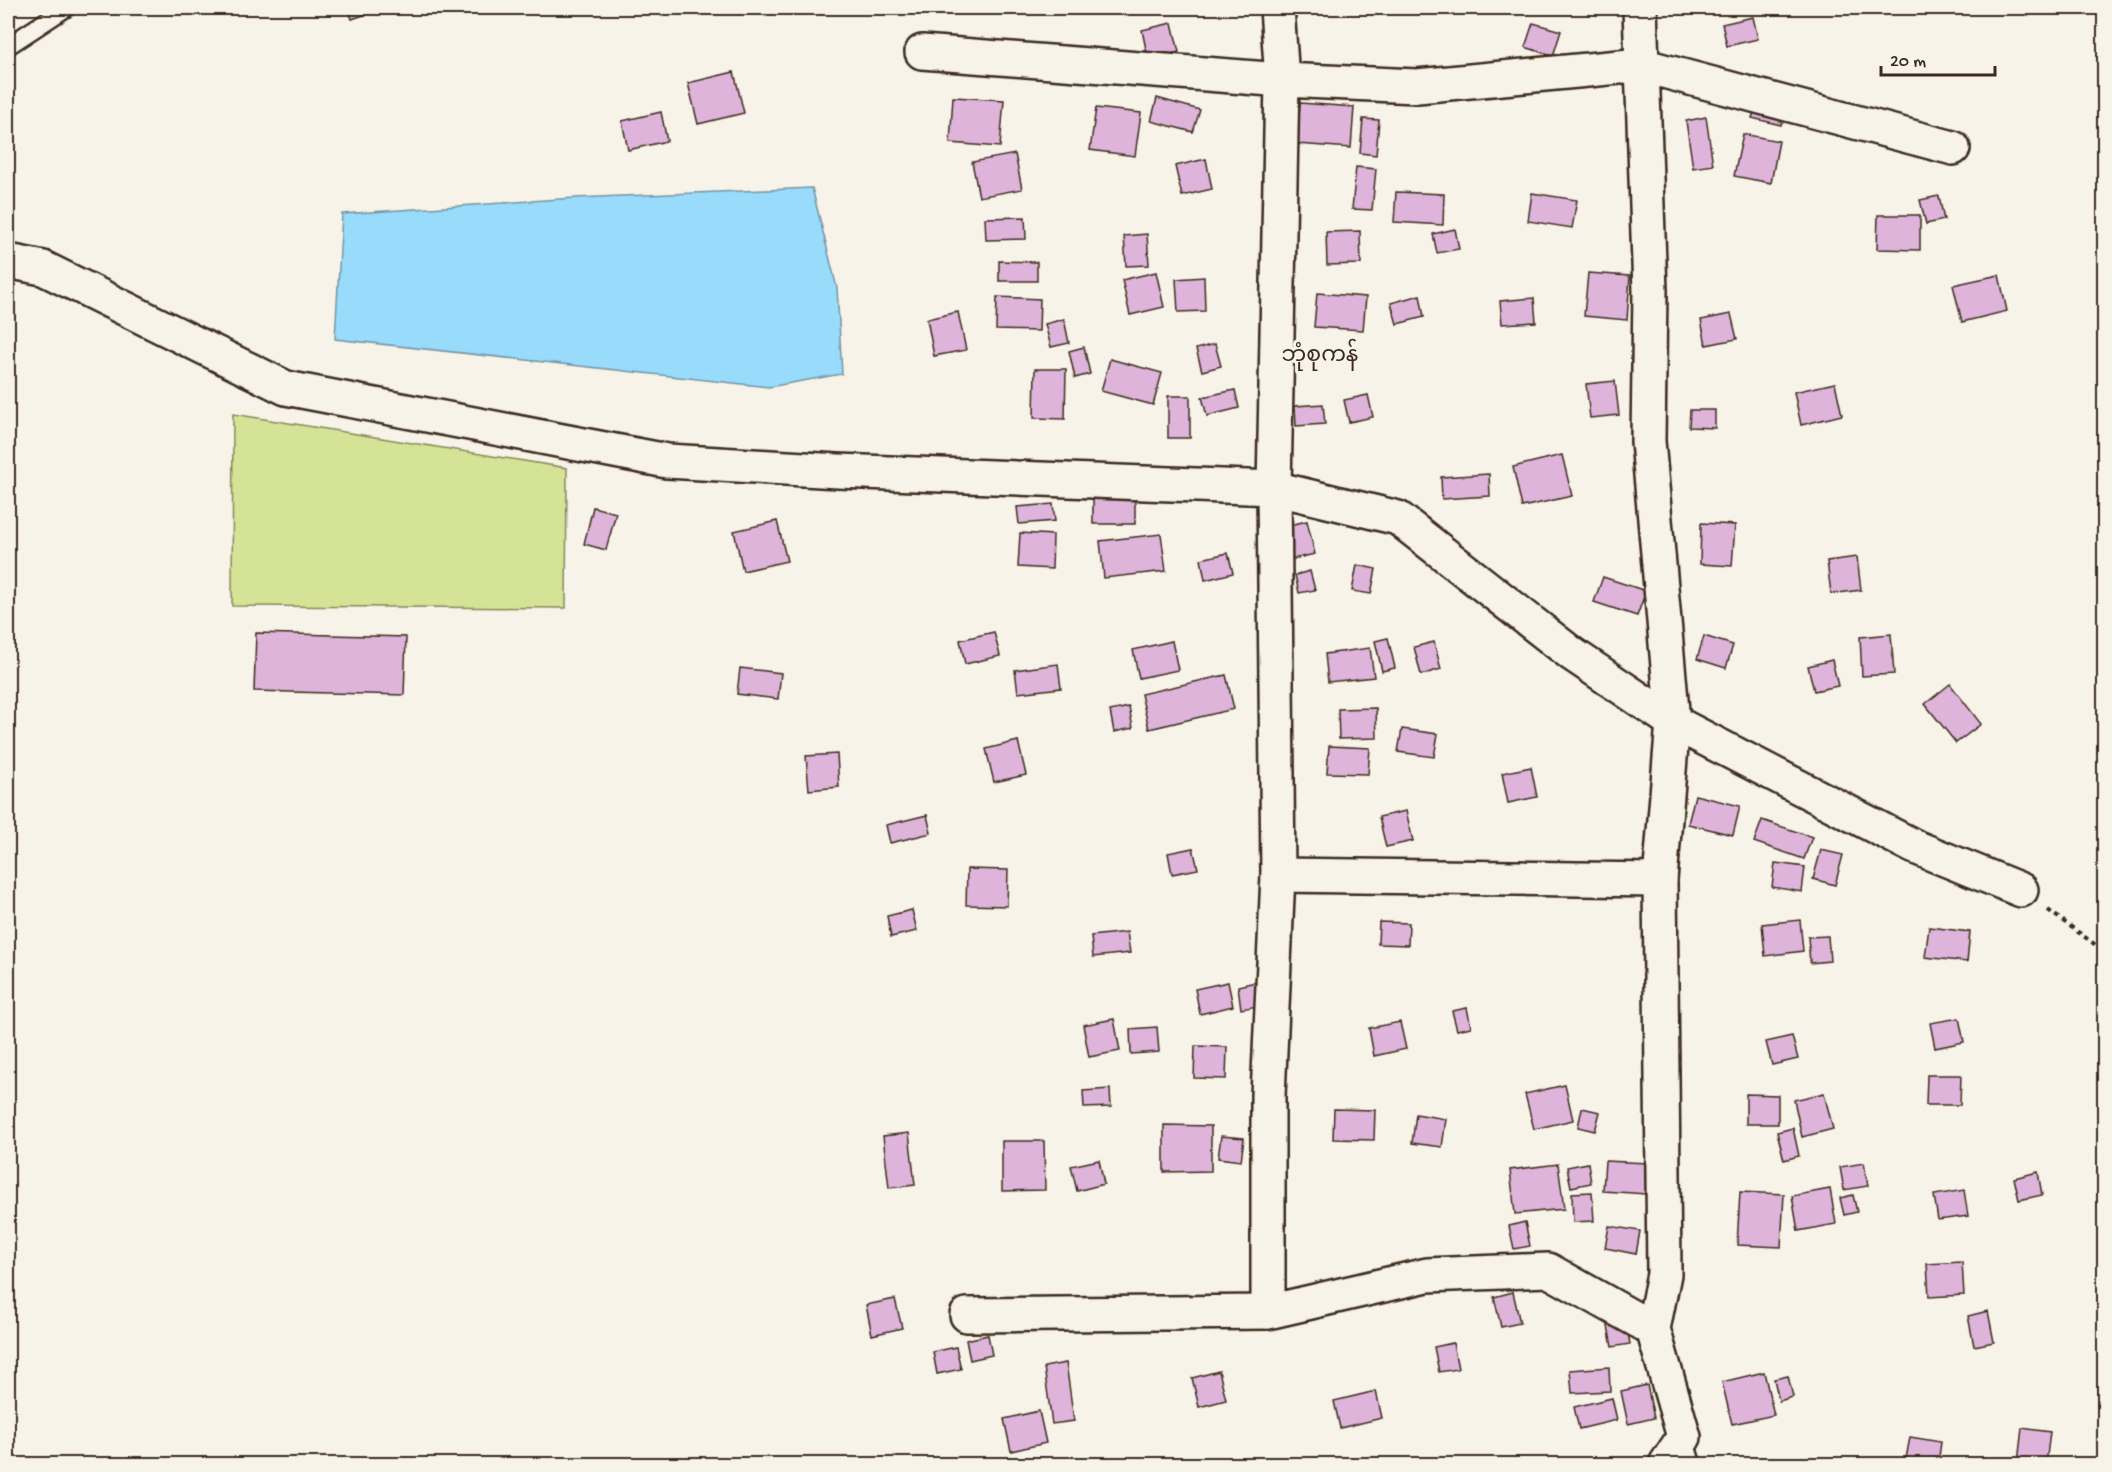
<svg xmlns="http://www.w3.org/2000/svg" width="2112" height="1472" viewBox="0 0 2112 1472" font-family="'Gochi Hand','Noto Sans Myanmar',sans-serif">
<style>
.green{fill:#d5e396;stroke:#88865a;stroke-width:1.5}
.water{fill:#98dbfa;stroke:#7394a2;stroke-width:1.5}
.building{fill:#deb4db;stroke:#3b2a1e;stroke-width:1.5}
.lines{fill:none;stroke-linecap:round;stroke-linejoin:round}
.lane-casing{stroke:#3b2a1e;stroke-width:21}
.street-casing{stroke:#3b2a1e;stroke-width:38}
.path{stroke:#3b2a1e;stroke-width:4;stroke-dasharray:4.5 4.5;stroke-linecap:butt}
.lane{stroke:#f7f3e8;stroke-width:16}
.street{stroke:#f7f3e8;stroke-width:33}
.labels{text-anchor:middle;stroke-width:6;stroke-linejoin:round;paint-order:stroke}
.quarter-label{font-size:22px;fill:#3b2a1e;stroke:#f7f3e8}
</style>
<rect width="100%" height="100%" fill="#f7f3e8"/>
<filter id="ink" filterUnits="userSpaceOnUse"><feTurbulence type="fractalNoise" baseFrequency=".0167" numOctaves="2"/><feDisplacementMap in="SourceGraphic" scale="12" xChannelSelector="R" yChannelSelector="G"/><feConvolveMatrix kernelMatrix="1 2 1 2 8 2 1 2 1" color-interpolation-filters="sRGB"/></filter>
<g filter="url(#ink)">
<polygon class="green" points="233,414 567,468 566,608 232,606"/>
<polygon class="water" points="812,188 837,288 842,374 769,387 335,339 342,214 575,198"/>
<g class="building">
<polygon points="348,8 379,8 379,10 352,19"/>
<polygon points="1753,17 1758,39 1727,46 1722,24"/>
<polygon points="1172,23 1179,52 1148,59 1142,30"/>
<polygon points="1533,23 1561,31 1553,56 1525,47"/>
<polygon points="734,72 744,113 698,124 688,83"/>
<polygon points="953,97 1004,100 1000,147 950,143"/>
<polygon points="1157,98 1200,110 1193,132 1151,121"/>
<polygon points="1757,102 1785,110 1781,125 1752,118"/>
<polygon points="1300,103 1354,107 1351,148 1297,144"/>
<polygon points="1096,108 1141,113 1135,156 1090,150"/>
<polygon points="661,112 667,141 628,150 622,121"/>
<polygon points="1706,117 1713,165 1693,168 1686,121"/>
<polygon points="1363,119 1379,120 1376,155 1360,153"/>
<polygon points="1743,134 1779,141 1771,183 1734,176"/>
<polygon points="1015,154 1022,189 979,197 972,162"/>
<polygon points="1206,159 1212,189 1182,196 1175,166"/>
<polygon points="1356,167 1376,169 1372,210 1352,209"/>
<polygon points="1396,192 1444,194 1443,225 1394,222"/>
<polygon points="1532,193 1577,200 1572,228 1528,221"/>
<polygon points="1939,196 1944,220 1926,224 1920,200"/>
<polygon points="1878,215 1920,215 1920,250 1877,249"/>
<polygon points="1025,217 1026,239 986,240 985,218"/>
<polygon points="1455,229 1459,249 1437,253 1433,234"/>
<polygon points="1360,231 1361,264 1327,265 1326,232"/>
<polygon points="1147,234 1149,265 1126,266 1124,236"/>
<polygon points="999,261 1037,262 1037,281 999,281"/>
<polygon points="1156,272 1164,307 1130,315 1122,280"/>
<polygon points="1588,273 1630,276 1627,320 1584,316"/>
<polygon points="1999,275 2007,311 1962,322 1953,285"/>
<polygon points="1204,277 1205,311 1178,312 1176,279"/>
<polygon points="1317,293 1366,297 1363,330 1314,327"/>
<polygon points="1420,295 1424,317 1397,324 1391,303"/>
<polygon points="997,297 1040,299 1039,331 996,330"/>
<polygon points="1534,298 1536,322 1502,324 1500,301"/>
<polygon points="958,312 966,350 934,356 927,319"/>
<polygon points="1731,314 1737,339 1706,345 1701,320"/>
<polygon points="1064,319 1069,343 1051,347 1045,324"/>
<polygon points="1215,344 1221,366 1202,371 1196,349"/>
<polygon points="1084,347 1090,374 1075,378 1069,351"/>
<polygon points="1110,359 1162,373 1153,405 1101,391"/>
<polygon points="1035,369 1066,369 1065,419 1034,418"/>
<polygon points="1615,381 1619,415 1590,418 1586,384"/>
<polygon points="1835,383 1842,415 1801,425 1794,392"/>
<polygon points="1235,390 1239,408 1207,416 1202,397"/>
<polygon points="1368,395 1373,417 1349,422 1344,400"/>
<rect x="1168" y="396" width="22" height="42"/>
<polygon points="1323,404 1325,424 1296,426 1295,406"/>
<polygon points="1690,410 1715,410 1715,428 1689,427"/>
<polygon points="1562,455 1572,496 1522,507 1513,467"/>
<polygon points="1489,474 1490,496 1442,499 1441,477"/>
<rect x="1093" y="498" width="42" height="26"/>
<polygon points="1053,504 1055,521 1019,524 1017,507"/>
<polygon points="593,507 616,513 606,550 584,544"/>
<polygon points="777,521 787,561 743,571 734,531"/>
<polygon points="1307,521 1315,554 1293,559 1285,526"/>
<polygon points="1701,523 1735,525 1732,566 1700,564"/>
<polygon points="1020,533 1053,535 1052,569 1018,567"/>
<polygon points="1161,534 1166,571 1104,578 1100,541"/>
<polygon points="1228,553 1233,573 1205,580 1201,559"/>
<polygon points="1857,557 1861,590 1831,594 1827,561"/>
<polygon points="1357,565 1376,569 1371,594 1352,591"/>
<polygon points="1310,571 1315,590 1299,593 1295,575"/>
<polygon points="1603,577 1646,591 1637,616 1594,602"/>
<polygon points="994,632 1000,656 965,664 960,640"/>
<polygon points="256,633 406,637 404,695 254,691"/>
<polygon points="1891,634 1894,674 1862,676 1860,637"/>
<polygon points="1704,636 1733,645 1726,668 1697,659"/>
<polygon points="1388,638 1395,668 1382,671 1375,641"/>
<polygon points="1172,641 1178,670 1139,678 1133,650"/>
<polygon points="1434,642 1441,669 1421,675 1414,647"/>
<polygon points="1370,648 1374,677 1328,682 1325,654"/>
<polygon points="1832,660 1838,686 1814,691 1808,666"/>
<polygon points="1058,664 1061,688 1018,693 1015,670"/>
<polygon points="740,668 781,673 778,699 737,694"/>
<polygon points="1226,675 1234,709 1149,729 1141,694"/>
<polygon points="1950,684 1981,724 1956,743 1925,704"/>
<polygon points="1129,707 1133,728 1114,732 1110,711"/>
<polygon points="1376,708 1377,738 1339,739 1338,709"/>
<polygon points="1402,729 1438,734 1434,757 1398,752"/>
<polygon points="1018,741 1026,775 994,782 986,749"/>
<polygon points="1329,746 1370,748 1368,774 1327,773"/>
<polygon points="837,754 839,787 809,790 806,756"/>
<polygon points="1531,767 1537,797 1508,803 1502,773"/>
<polygon points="1695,795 1740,806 1733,835 1688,824"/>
<polygon points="1406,811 1413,841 1386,847 1379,817"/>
<polygon points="927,815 931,833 890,843 886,825"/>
<polygon points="1762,820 1812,837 1804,859 1754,842"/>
<polygon points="1193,848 1198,869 1172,874 1168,853"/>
<polygon points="1821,850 1843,855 1835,885 1813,879"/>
<polygon points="1775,863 1805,867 1802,892 1772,887"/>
<polygon points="967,869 1008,870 1007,906 966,905"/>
<polygon points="912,910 917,931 891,937 887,916"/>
<polygon points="1800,920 1803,951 1765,956 1762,924"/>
<polygon points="1379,922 1409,923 1408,945 1378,944"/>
<polygon points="1929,927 1970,932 1967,962 1925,957"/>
<polygon points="1127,932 1130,953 1093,957 1091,936"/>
<polygon points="1828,936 1830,961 1810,963 1808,937"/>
<polygon points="1260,981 1264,1005 1241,1009 1238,986"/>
<polygon points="1228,982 1233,1006 1200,1014 1195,989"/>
<polygon points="1467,1008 1471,1027 1457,1030 1452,1011"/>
<polygon points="1959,1018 1964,1042 1935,1048 1930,1023"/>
<polygon points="1114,1019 1120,1051 1089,1057 1083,1025"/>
<polygon points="1400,1022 1406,1049 1374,1056 1369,1028"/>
<polygon points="1157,1027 1159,1052 1131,1054 1130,1029"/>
<polygon points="1792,1036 1798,1059 1772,1065 1766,1042"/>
<polygon points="1195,1046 1227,1047 1226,1079 1194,1078"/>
<polygon points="1927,1075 1961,1075 1960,1105 1926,1105"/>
<polygon points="1565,1085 1573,1120 1534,1129 1525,1094"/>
<polygon points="1110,1089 1111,1107 1084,1108 1083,1091"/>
<polygon points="1824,1093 1833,1129 1802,1137 1794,1100"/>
<polygon points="1746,1094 1778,1095 1778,1124 1746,1124"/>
<polygon points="1582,1108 1600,1112 1595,1131 1578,1127"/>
<polygon points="1334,1109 1375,1110 1374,1140 1333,1139"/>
<polygon points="1416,1114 1446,1119 1442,1147 1412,1143"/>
<polygon points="1164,1125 1211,1126 1211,1171 1164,1172"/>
<polygon points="1793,1128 1799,1156 1784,1160 1777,1132"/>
<polygon points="909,1133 915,1185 889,1188 883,1136"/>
<polygon points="1221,1136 1244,1138 1241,1161 1218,1158"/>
<polygon points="1002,1141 1044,1141 1045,1190 1002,1191"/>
<polygon points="1099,1160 1104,1184 1077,1191 1071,1166"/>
<polygon points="1605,1161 1648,1163 1646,1194 1603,1191"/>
<polygon points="1588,1163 1591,1183 1571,1187 1567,1167"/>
<polygon points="1864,1163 1868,1186 1844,1190 1840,1167"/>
<polygon points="1558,1164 1564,1209 1515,1214 1510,1170"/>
<polygon points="2038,1172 2042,1195 2019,1200 2014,1178"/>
<polygon points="1830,1189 1836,1224 1798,1231 1792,1196"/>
<polygon points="1964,1190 1968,1216 1938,1220 1934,1195"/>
<polygon points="1592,1192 1594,1221 1573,1222 1572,1193"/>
<polygon points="1740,1192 1784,1194 1781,1247 1737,1245"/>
<polygon points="1853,1195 1857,1212 1844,1215 1840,1198"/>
<polygon points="1525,1222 1530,1246 1514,1249 1509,1226"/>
<polygon points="1609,1226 1640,1231 1636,1254 1605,1248"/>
<polygon points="1962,1262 1964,1295 1929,1297 1927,1264"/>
<polygon points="1513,1292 1520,1323 1501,1327 1494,1297"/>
<polygon points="895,1299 902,1328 872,1335 866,1305"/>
<polygon points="1988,1311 1994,1342 1974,1346 1968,1316"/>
<polygon points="1626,1322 1630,1344 1612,1347 1608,1326"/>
<polygon points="988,1335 992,1355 970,1360 966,1340"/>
<polygon points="1453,1343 1458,1369 1439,1372 1434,1347"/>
<polygon points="956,1347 961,1369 937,1374 933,1352"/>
<polygon points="1066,1363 1074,1421 1052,1424 1044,1367"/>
<polygon points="1609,1367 1610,1391 1572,1393 1570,1370"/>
<polygon points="1219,1371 1226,1400 1199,1407 1192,1378"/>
<polygon points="1764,1372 1774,1415 1732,1424 1722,1382"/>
<polygon points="1788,1376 1793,1397 1779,1401 1774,1379"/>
<polygon points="1647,1385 1654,1418 1628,1424 1621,1391"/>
<polygon points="1376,1391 1382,1418 1340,1428 1334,1401"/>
<polygon points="1612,1398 1617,1420 1579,1429 1574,1407"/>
<polygon points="1039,1411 1046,1443 1011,1451 1004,1419"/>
<polygon points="2022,1428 2050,1432 2046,1464 2018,1462"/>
<polygon points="1910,1437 1941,1442 1938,1464 1905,1464"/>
</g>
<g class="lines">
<g class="lane-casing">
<g id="lane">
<polyline points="8,46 66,8"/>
<polyline points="1684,1437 1692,1464"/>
</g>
</g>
<g class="street-casing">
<g id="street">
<polyline points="1640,8 1650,291 1648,441 1673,722 1660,880 1664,1274 1653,1329 1684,1437 1666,1464"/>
<polyline points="922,52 1282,80 1417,86 1641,65 1953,148"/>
<polyline points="8,261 43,268 286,388 667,461 838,471 1274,488 1398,518 1572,654 1673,722 1915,847 2021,890"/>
<polyline points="1278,875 1660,880"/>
<polyline points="1268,1312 1268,1096 1278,875 1274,488 1282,80 1277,8"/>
<polyline points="967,1315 1268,1312 1427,1275 1548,1270 1653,1329"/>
</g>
</g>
<polyline class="path" points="2048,910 2104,951"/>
<use href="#lane" class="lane"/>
<use href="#street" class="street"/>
</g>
</g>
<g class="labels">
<g class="quarter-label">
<text x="1320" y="361">ဘုံစုကန်</text>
</g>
</g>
<rect width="2112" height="1472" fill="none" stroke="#f7f3e8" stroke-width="30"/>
<rect x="15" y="15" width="2082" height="1442" fill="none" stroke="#3b2a1e" stroke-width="2" filter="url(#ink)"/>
<path d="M1881 66v9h114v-9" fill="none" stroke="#3b2a1e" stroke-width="3"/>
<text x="1890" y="66" font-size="18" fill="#3b2a1e" stroke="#f7f3e8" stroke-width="4.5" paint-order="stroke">20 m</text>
</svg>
